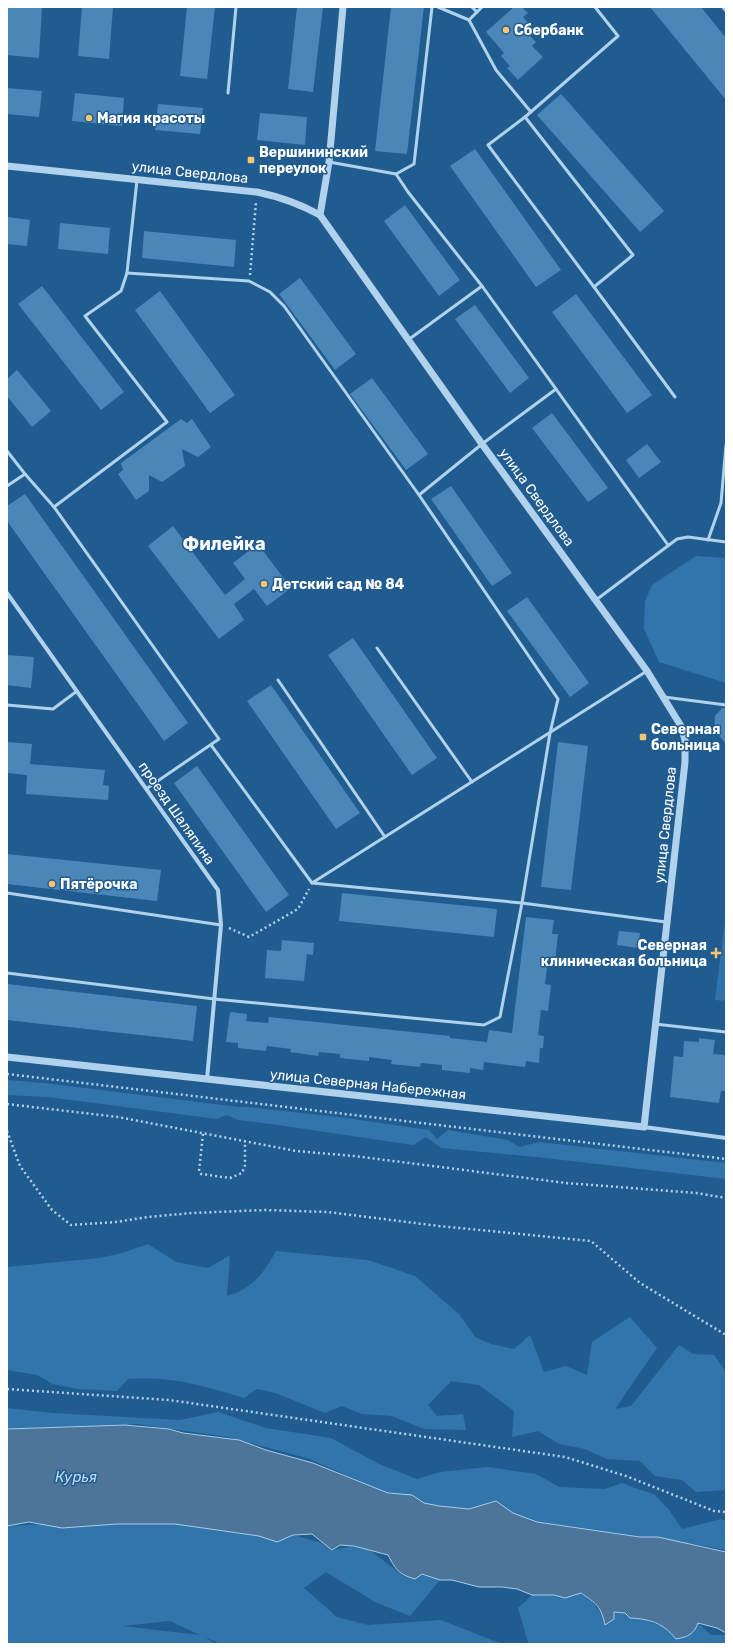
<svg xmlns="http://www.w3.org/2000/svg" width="733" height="1651" viewBox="0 0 733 1651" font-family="Rubik,sans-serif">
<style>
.green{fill:#3275ab;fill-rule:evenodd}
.water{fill:#4c7599;stroke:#a5ceee}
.building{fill:#4a86b7}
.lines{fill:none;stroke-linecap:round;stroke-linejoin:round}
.path{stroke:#b1d2ec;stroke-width:2.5;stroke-dasharray:2 3;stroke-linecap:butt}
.service{stroke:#b1d2ec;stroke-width:3}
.minor{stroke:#b1d2ec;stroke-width:4}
.tertiary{stroke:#b1d2ec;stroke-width:7}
.poi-dot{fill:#f9c573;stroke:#215c90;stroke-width:1.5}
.labels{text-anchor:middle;stroke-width:3;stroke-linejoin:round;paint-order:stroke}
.poi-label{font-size:14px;font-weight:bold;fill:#fff;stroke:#215c90;text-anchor:start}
.street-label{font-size:14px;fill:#fff;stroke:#215c90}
.water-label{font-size:15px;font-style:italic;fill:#bedbf3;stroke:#215c90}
.district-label{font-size:18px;font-weight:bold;fill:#fff;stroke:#215c90}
</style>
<rect width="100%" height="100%" fill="#215c90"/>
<g class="green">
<polygon points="696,556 726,558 726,683 659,662 644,629 645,601 652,585"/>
<polygon points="726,914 726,1001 715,1000"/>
<polygon points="7,1080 44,1083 239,1107 247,1107 346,1118 429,1130 437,1139 448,1130 508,1140 519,1147 539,1142 726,1163 726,1179 537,1157 441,1148 426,1137 413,1145 278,1125 238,1120 227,1115 217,1119 48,1097 7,1095"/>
<path d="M148 1244 176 1262 208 1268 230 1255 227 1296C252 1289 264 1273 276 1251L368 1260 415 1276 459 1314 475 1337 491 1344 514 1349 530 1335 544 1372 566 1366 587 1375 592 1342 630 1317 657 1348 615 1409 631 1406 679 1345 693 1354 714 1355 726 1372V1490L696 1492 682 1480 655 1476 640 1461 607 1459 585 1449 559 1444 538 1431 512 1437 514 1411 479 1385 451 1381 428 1405 437 1416 463 1414 466 1430 424 1429 392 1416 362 1414 342 1406 325 1413 275 1393 257 1389 244 1398C206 1386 167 1375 128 1379L117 1391 78 1389 53 1384 37 1375 7 1370V1267L100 1258 122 1253Z"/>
<polygon points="7,1408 53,1413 180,1420 218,1412 266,1428 331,1438 379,1464 417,1479 440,1472 488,1467 536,1474 559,1487 605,1489 622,1483 655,1495 669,1510 682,1529 721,1519 726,1521 726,1550 700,1545 408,1503 310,1459 228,1437 137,1424 7,1429"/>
<path d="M46 1524 62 1528 117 1524H175L259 1536 277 1541 293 1535 322 1543 332 1550 354 1546 370 1550 403 1576 422 1574 440 1580 410 1616 375 1602 326 1572 304 1588 337 1617 368 1625 441 1620 502 1644H221L205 1637 215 1644H7V1526ZM170 1621 200 1635 122 1626Z"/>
<path d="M580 1593 591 1600 603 1616C628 1606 644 1622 667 1628 675 1630 689 1625 698 1623L711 1635H726V1644H530L528 1642 518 1608 532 1595H554L565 1598Z"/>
</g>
<path class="water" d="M125 1425 169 1429 183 1433 239 1440 266 1450 313 1463 388 1493 412 1495 424 1503 439 1506 469 1509 496 1501 513 1513 537 1522 640 1537H658L726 1552V1633L717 1628 698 1623C694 1634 688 1637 676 1639 663 1623 650 1619 630 1618L625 1613 614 1612V1619L605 1625C601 1606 596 1603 581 1593L565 1598 554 1595H532L517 1589 502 1587H479L452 1580H440L422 1574 415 1579C398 1574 396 1570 388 1555L354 1546 340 1545 332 1550 312 1534 293 1535 277 1542 259 1536 175 1524H117L62 1528 29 1522 7 1526V1429Z"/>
<g class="building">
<polygon points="7,7 42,7 39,58 7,55"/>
<polygon points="82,7 113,7 109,59 78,56"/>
<polygon points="187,7 215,7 207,79 180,76"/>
<polygon points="297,7 323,7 313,92 288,89"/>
<polygon points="391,7 424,7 407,154 375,151"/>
<polygon points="514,7 522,7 528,13 523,17 532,27 526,32 536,42 532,46 543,57 518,80 507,68 510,66 501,56 504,53 486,32"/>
<polygon points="650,7 701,7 726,38 726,100"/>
<polygon points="7,88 42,91 39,117 7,114"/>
<polygon points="75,93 124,98 122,126 72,121"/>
<polygon points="561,94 664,211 640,232 537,115"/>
<polygon points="158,104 203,108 200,134 155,130"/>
<polygon points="260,113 307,117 305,145 257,140"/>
<polygon points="475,149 561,270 536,287 450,166"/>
<polygon points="405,205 460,280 439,296 384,221"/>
<polygon points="7,217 30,220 27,246 7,244"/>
<polygon points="60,223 110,228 108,254 58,249"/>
<polygon points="144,231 236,240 234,267 142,258"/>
<polygon points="300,278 356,354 335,370 279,294"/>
<polygon points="42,286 124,392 101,410 18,304"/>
<polygon points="160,291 235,395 210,413 135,310"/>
<polygon points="576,294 652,395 627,413 552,312"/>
<polygon points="475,305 529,378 510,393 455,319"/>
<polygon points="17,370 51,411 32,427 7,396 7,379"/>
<polygon points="372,378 428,454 406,470 350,394"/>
<polygon points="552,413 608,488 588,502 532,428"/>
<polygon points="181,419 187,423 192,419 211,447 198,457 182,449 185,466 162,482 149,475 149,491 136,500 118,474 123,470 121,463"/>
<polygon points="647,444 661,462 639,478 626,460"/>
<polygon points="451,486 512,573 492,586 431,499"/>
<polygon points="25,494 188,723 164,741 7,521 7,506"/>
<polygon points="173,526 225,595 245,579 233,563 258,544 291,588 267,606 254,589 234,604 244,620 219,639 148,546"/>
<polygon points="527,597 589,683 570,697 507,611"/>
<polygon points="353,638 437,758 412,775 328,655"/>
<polygon points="7,655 34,657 31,688 7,685"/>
<polygon points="271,685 360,813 336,829 247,701"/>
<polygon points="722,708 726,708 726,744 714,729 715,716"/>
<polygon points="7,742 32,744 30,764 105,770 103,785 109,786 108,800 26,794 27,775 7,773"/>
<polygon points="558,742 588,746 571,890 541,887"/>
<polygon points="197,766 289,895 266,912 174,783"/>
<polygon points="7,854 161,870 157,901 7,884"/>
<polygon points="342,893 497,909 494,937 339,921"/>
<polygon points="526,917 554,920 552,934 558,934 555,961 548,960 545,984 551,985 548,1011 541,1010 538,1035 544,1036 543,1048 540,1048 539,1063 526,1061 525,1067 484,1062 483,1070 470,1068 470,1073 442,1070 442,1065 421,1063 420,1067 391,1064 392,1060 369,1057 369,1061 340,1058 340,1054 319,1052 318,1056 290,1052 291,1049 267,1046 266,1051 238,1048 238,1043 226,1042 230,1012 247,1014 246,1021 268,1023 269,1017 450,1036 450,1038 487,1042 489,1030 512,1033"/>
<polygon points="619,931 640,933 638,948 617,945"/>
<polygon points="282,940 314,943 313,955 307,954 304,981 265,978 267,950 281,951"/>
<polygon points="7,984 197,1006 193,1041 7,1020"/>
<polygon points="699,1038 715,1040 713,1054 726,1055 726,1091 721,1091 719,1103 670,1097 674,1056 683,1057 684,1041 699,1042"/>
</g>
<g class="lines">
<g class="path">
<polyline points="250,275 256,202"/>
<polyline points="229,928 249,937 298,909 309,889"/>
<polyline points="7,1074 726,1159"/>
<polyline points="7,1104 118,1117 296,1151 354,1156 566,1183 696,1193 726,1198"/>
<polyline points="7,1131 20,1166 52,1210 71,1225 116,1222 148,1217 192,1213 265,1210 328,1212 439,1226 591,1241 640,1283 726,1335"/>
<polyline points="203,1134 199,1171 201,1174 230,1178 242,1173 245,1165 245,1141"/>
<polyline points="7,1389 169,1400 565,1457 626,1476 714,1511 726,1512"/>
</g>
<g class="service">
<polyline points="438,7 469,20 482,7"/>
<polyline points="472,7 477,12"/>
<polyline points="595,7 618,36 525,117 633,255 594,287 675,397"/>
<polyline points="723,7 726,11"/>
<polyline points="469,20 496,70 531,112"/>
<polyline points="228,93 236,7"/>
<polyline points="525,117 488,145 594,287"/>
<polyline points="329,162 396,174 414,164 432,7"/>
<polyline points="396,174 408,192 482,286 408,340"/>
<polyline points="137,180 127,273 249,281 270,292 284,306 419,495"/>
<polyline points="127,273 121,291 85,316 167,422 54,507 219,739 146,789"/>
<polyline points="482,286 668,545"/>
<polyline points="7,451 25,474"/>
<polyline points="7,486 25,474 54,507"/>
<polyline points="708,540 721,503 726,445"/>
<polyline points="596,600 677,539 688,537 726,542"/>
<polyline points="377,648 472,782"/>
<polyline points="647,671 312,883 522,903 666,922"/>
<polyline points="278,680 385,837"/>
<polyline points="664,697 726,705"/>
<polyline points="7,705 53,709 77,691"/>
<polyline points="211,745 312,883"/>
<polyline points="7,893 221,925"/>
<polyline points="7,973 214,999 484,1025 500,1017 522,903 550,733 558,699 419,495 482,444 556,389"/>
<polyline points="655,1024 726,1032"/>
</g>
<g class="minor">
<polyline points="7,593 218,890 221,925 207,1079"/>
<polyline points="644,1127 726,1138"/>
</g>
<g class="tertiary">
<path d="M7 166 257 192C281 197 298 203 320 215L482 444 647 671 681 726 685 740V762L644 1127 7 1057"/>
<polyline points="320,215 329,162 343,7"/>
</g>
</g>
<g class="poi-dot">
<circle cx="506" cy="30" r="4"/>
<circle cx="89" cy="118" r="4"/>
<rect x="247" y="156" width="8" height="8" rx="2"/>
<circle cx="264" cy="584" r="4"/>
<rect x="639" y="733" width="8" height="8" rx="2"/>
<circle cx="52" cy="884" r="4"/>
<path d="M714 947h4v4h4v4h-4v4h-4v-4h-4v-4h4z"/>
</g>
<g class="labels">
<g class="poi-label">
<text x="514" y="35">Сбербанк</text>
<text x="97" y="123">Магия красоты</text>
<text x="259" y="157">Вершининский<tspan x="259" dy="16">переулок</tspan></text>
<text x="272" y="589">Детский сад № 84</text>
<text x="651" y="734">Северная<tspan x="651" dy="16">больница</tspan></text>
<text x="60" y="889">Пятёрочка</text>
<text x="707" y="950" text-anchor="end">Северная<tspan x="707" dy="16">клиническая больница</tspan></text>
</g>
<g class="street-label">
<text transform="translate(190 172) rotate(6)" y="5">улица Свердлова</text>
<text transform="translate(537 497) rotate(54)" y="5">улица Свердлова</text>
<text transform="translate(177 813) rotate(55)" y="5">проезд Шаляпина</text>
<text transform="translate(665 825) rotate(-84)" y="5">улица Свердлова</text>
<text transform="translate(368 1084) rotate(6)" y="5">улица Северная Набережная</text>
</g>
<g class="water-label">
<text x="76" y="1482">Курья</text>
</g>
<g class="district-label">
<text x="224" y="550">Филейка</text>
</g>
</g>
<rect width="733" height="1651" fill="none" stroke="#ffffff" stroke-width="16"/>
</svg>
